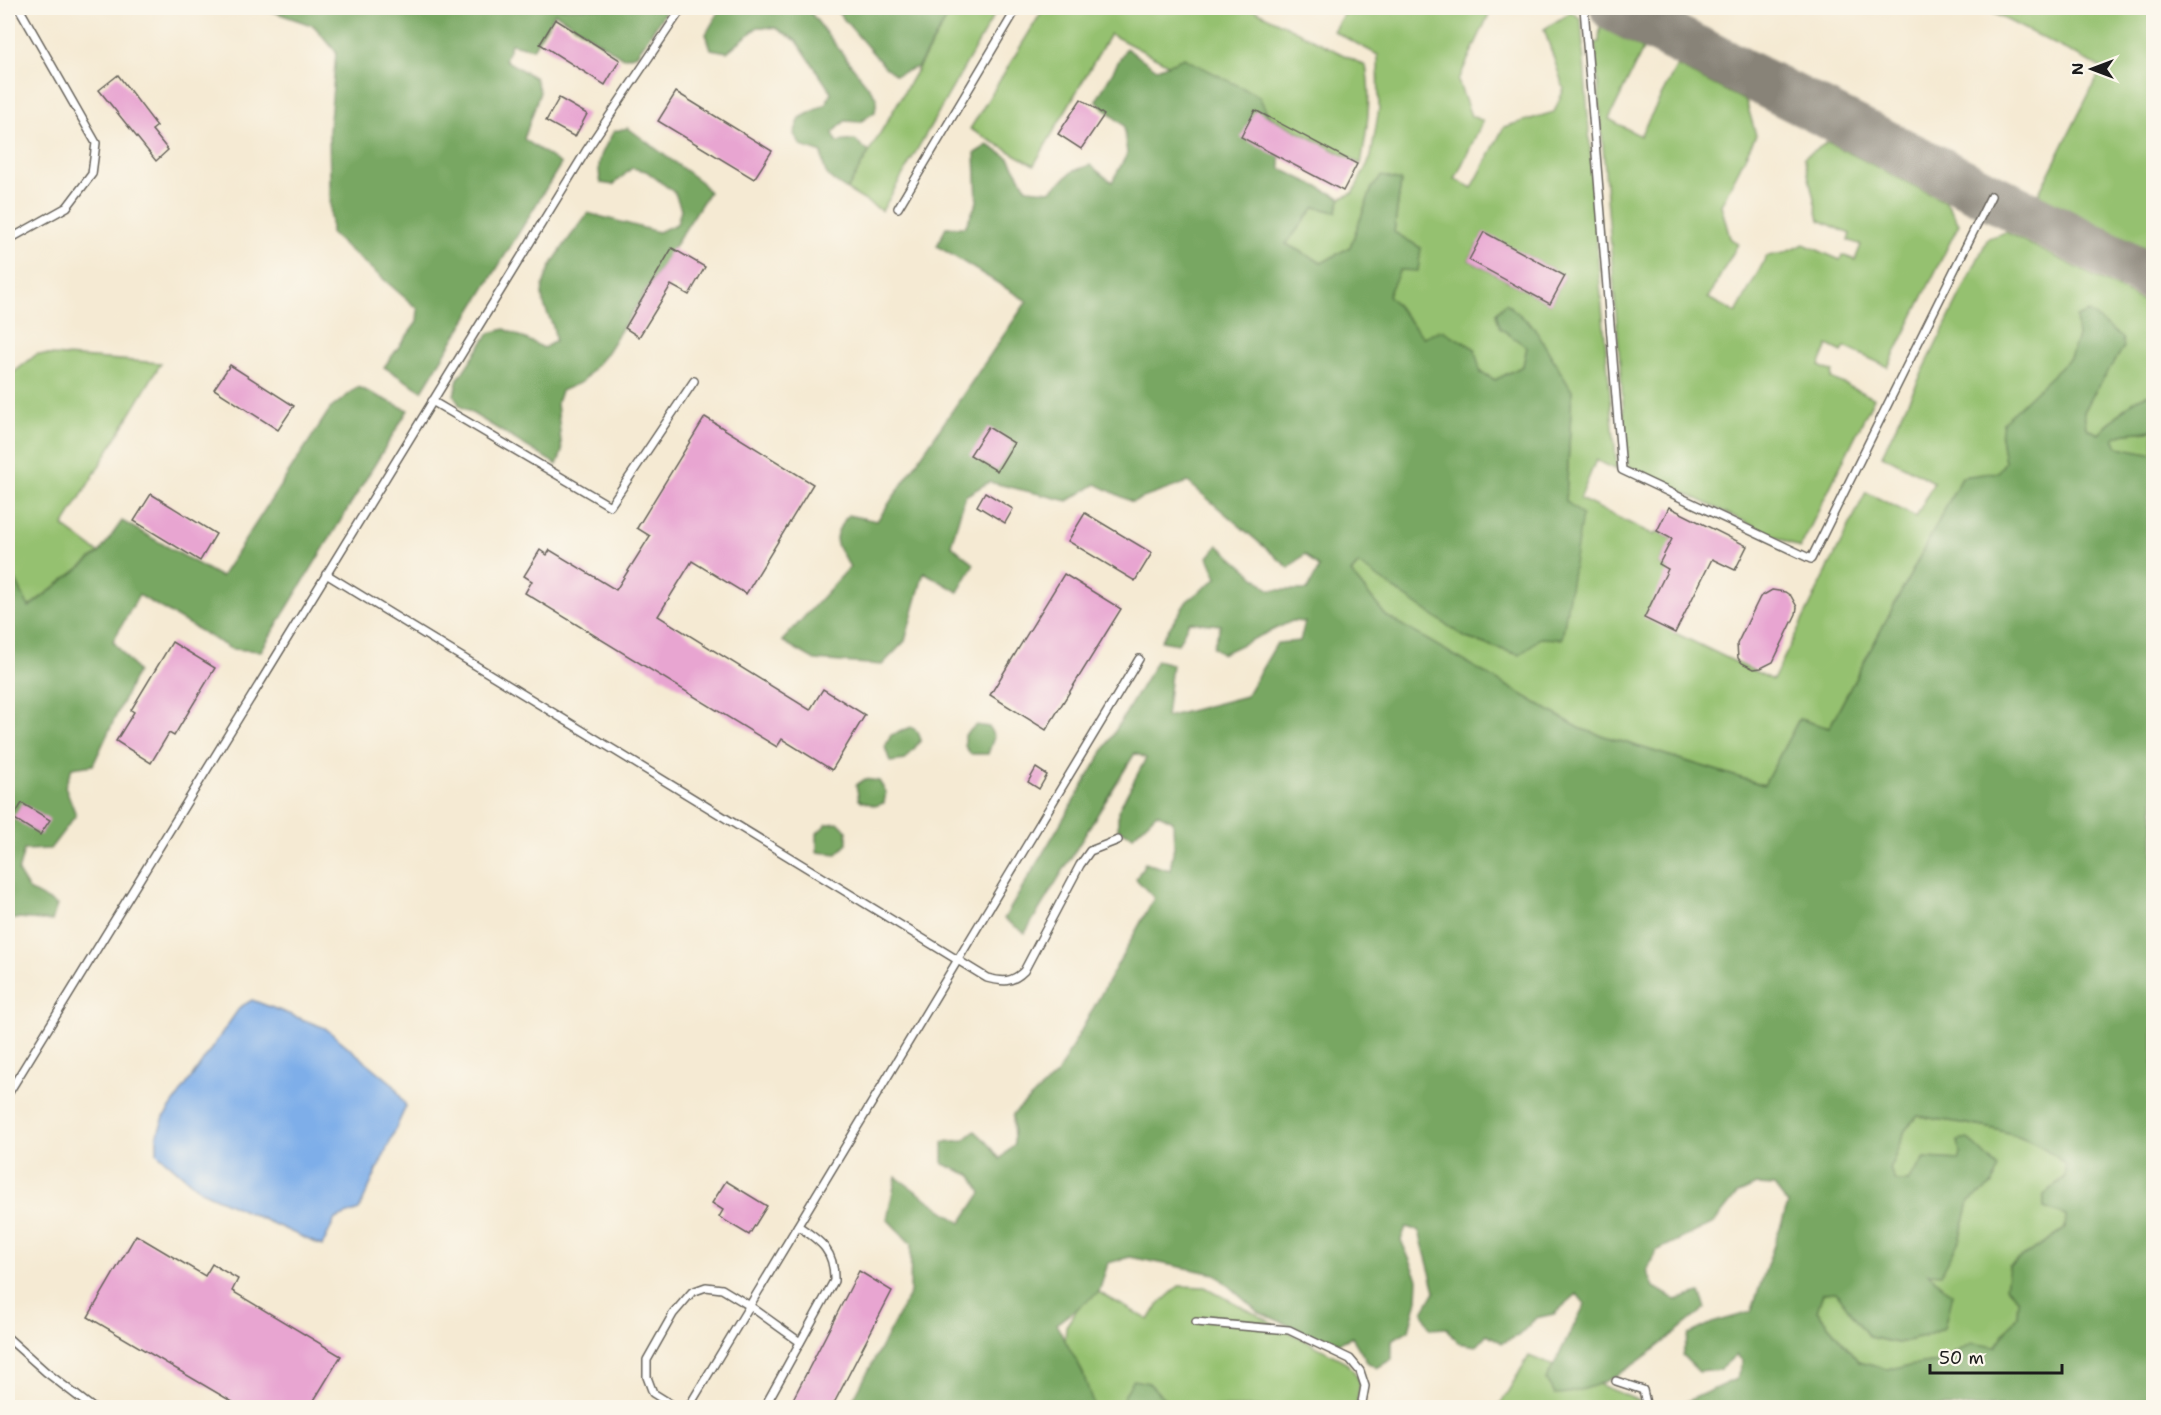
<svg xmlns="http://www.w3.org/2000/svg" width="2161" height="1415" viewBox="0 0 2161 1415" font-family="'Shantell Sans',sans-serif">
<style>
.green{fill:#95c16f;stroke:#586e46;stroke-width:1.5;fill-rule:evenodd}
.forest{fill:#78a762;stroke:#4a623f;stroke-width:1.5;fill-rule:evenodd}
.water{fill:#7eaee9;stroke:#4d6582;stroke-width:1.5}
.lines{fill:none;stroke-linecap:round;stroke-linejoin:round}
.taxiway{stroke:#888378;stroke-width:48}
.building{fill:#e8a5d1}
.service-casing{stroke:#68645c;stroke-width:10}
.service{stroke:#fff;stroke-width:7}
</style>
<rect width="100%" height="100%" fill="#fbf7ec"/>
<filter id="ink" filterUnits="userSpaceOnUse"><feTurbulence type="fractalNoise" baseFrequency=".0167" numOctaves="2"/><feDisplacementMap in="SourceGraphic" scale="12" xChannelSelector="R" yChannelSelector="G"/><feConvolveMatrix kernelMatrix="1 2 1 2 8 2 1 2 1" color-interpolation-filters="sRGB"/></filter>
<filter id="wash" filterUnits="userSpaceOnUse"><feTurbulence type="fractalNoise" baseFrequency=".008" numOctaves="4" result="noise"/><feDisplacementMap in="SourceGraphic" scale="24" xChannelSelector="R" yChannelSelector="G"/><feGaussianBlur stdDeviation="1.35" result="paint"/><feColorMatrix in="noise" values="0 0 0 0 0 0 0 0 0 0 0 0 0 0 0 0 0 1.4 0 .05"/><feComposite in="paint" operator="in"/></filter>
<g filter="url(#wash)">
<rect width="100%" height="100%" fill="#f5ead3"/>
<g class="green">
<polygon points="953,8 998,8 882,211 847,190"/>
<path d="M1044 8H1250L1366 66C1372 98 1367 132 1361 164L1110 34 1034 165 970 129Z"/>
<path d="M1347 8H1492L1458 81 1471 116 1483 121 1455 179 1472 188 1504 127 1554 112 1564 89 1544 29 1571 12 1581 19 1599 273 1617 470 1596 460 1580 499 1654 535 1657 531 1695 550 1666 551 1659 564 1668 569 1675 633 1773 680 1866 492 1916 517 1934 482 1882 455 1988 238 2006 232 2153 306V394C2135 393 2111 422 2099 434L2086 428 2084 412 2094 393 2078 337 2070 358 2047 381 2001 437 2005 462 1998 473 1962 477 1829 728 1799 719 1764 785 1581 729 1386 616 1351 573 1359 564 1466 638 1519 655 1566 501 1572 391 1506 304 1496 313 1500 328 1527 347 1523 366 1495 380 1423 337 1387 295 1400 270 1394 233 1401 182 1372 188 1350 247 1322 263 1286 244 1315 207 1336 212 1341 198 1353 193 1371 157 1379 108 1378 55 1333 31ZM1484 233 1565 276 1550 304 1469 260Z"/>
<polygon points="1983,8 2153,8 2153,253 2038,195 2102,68"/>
<polygon points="1600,26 1643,49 1609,119 1640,136 1677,66 1746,101 1756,135 1721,205 1730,238 1738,244 1708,298 1736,313 1767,256 1784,253 1804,244 1840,260 1842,255 1855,260 1861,245 1848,240 1850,234 1819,220 1804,157 1828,142 1946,202 1959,224 1888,367 1845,347 1842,352 1828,345 1819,366 1833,372 1831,378 1874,398 1800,548 1628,466 1595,43 1599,42"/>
<polygon points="37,354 161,363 63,526 99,553 28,607 8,564 8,414 13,409 8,401 8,377"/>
<path d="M2153 429V454L2117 447 2114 437C2126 429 2141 435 2153 429Z"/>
<path d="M1918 1116C1967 1125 2029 1127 2065 1165V1177L2044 1195V1208L2067 1216 2065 1229 2009 1266 2018 1300 2017 1316 1995 1348 1972 1343 1939 1362 1886 1369 1859 1362 1817 1311 1823 1293 1836 1291 1869 1337 1898 1343 1923 1337 1944 1328 1927 1272 1959 1241 1969 1202 1993 1184 1958 1141 1960 1152 1959 1160 1925 1158 1908 1181H1895L1890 1169 1906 1128Z"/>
<path d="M1179 1286 1205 1287 1346 1362C1361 1378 1362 1384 1356 1405L1360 1407 1060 1408 1066 1326 1091 1288 1149 1320 1158 1305Z"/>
<polygon points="1529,1356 1640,1401 1642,1407 1498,1408"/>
</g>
<g class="forest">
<polygon points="229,8 668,8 637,54 623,58 555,13 533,49 511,44 505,60 535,78 540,92 524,139 561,164 422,391 384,367 417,322 418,309 331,234 329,132 336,52 314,26 274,12"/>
<path d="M721 8H807L877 98 875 112 860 122 845 121 833 133 837 142 855 140 869 152 847 190C828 178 823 175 822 153L801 146 794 134 800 118 826 104 831 92 797 41 776 28 758 27 727 52 711 49 706 34Z"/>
<polygon points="834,8 869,8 871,10 885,10 887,8 953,8 918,67 896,75 885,67"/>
<path d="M1126 48 1157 69 1184 58 1259 96 1277 134 1281 169 1341 198 1336 212 1315 207 1286 244 1322 263 1350 247 1372 188 1382 176 1401 181 1394 232 1421 248 1418 271 1400 270 1388 295 1423 337 1442 330 1474 348 1481 373 1495 380 1523 366 1527 347 1500 328 1496 313 1506 303 1534 327 1572 391 1566 501 1582 515 1562 639 1540 638 1520 655 1466 638 1358 564 1351 573 1386 616 1581 729 1764 785 1799 719 1829 728 1962 477 1998 472 2005 462 2001 437 2003 422 2070 358 2078 337 2076 317 2089 312 2122 338 2124 347 2094 393 2084 412 2086 428 2099 434C2111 422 2136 393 2153 394V429C2141 435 2126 429 2114 438L2118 447 2154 454 2153 1407H1679L1681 1404 1736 1379 1743 1361 1736 1355 1719 1370 1699 1372 1682 1355 1689 1334 1712 1323 1751 1312 1788 1204 1774 1186 1756 1185 1737 1194 1714 1223 1656 1251 1647 1271 1654 1287 1676 1300 1700 1293 1706 1308C1659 1343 1617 1391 1555 1394L1546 1380 1585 1304 1577 1294 1554 1314 1536 1318 1518 1336 1502 1343 1487 1334 1476 1346 1458 1343 1447 1328 1430 1329 1423 1312 1435 1291 1419 1231 1406 1227 1401 1240 1418 1279 1417 1300 1409 1330 1392 1340V1359L1377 1368 1367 1362 1352 1337 1335 1345 1258 1312 1215 1274 1130 1257 1108 1263 1099 1292 1056 1324 1083 1373 1094 1407H849L910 1293 911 1244 887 1219 896 1177 961 1223 981 1193 972 1176 943 1164V1142L964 1140 975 1131 988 1143 1000 1159 1014 1145 1013 1114 1057 1074 1154 898 1136 879 1145 863 1170 870 1174 846 1173 821 1157 813 1133 836 1118 829V811L1146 758 1135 753 1025 933 1004 919 1157 660 1172 664 1166 717 1246 696 1277 643 1300 641 1305 622 1292 621 1222 654 1213 647 1221 625 1189 622 1178 644 1161 641 1187 601 1217 578 1208 557 1218 545 1270 590H1307L1319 568 1305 554 1289 568 1188 482 1132 502 1096 484 1068 501 989 482 965 496 951 545 974 564 958 592 924 572 905 641 882 665 815 660 782 641 850 567C835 542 829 540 848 515L877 521 1027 301 937 246 946 227H965L977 202 975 153 988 145 1009 158 1027 189 1050 191 1073 171 1090 165 1112 182 1127 154 1124 126 1096 101ZM1918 1116C1967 1125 2029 1127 2065 1165V1178L2044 1195V1208L2066 1216 2065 1229 2009 1266 2006 1287 2018 1300 2017 1316 1995 1347 1972 1343 1939 1362 1886 1369 1859 1362 1817 1311 1823 1293 1836 1292 1869 1337 1898 1343 1923 1337 1944 1328 1952 1294 1928 1273 1941 1274 1959 1241 1969 1202 1993 1184 1998 1168 1968 1139 1958 1141 1960 1152 1959 1160 1925 1158 1908 1181H1895L1890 1169 1906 1128Z"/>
<path d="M628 128 701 182 709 192 605 355 582 382 561 391 557 403 562 452 557 465 460 406 454 395 458 379 489 333 505 329 544 348 555 341C556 323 543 311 542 296 541 270 573 234 588 213L658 232 677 224 681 209 675 193 646 171 632 168 613 185 601 183C595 160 603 150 614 131Z"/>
<polygon points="358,387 408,410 261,651 231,649 139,595 113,641 137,671 93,765 72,768 65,786 76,815 50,849 24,850 18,872 29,890 57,905 52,921 19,918 8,921 8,564 29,607 99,553 122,521 221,577 330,409"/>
<polygon points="976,725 989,727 994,737 988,754 970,754 965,746 965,735"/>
<polygon points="911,727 918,732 921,740 905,760 890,762 885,747 891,735"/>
<polygon points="865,779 879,781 886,792 884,803 875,806 859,800 856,785"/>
<polygon points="839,823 847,831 847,844 837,854 817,852 817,833 827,824"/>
<polygon points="1133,1380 1149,1383 1172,1407 1121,1407 1120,1404"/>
</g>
<polygon class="water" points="252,1000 325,1028 393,1084 406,1106 359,1210 335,1219 322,1246 201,1191 157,1153 157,1136 164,1117 240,1007"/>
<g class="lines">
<polyline class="taxiway" points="1614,8 2154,278"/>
</g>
<g id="blocks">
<g class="building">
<polygon points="555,19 620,60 605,85 540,44"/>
<polygon points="118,75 157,126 152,130 168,150 156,161 99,90"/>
<polygon points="676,92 772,151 754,179 658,121"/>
<polygon points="559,98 587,114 575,137 546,121"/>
<polygon points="1081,99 1104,115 1081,149 1058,134"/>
<polygon points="1255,110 1357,164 1343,191 1241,137"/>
<polygon points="1484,232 1565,276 1550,304 1469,260"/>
<polygon points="672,248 705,267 689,295 671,285 639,337 625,328"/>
<polygon points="230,365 294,406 278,430 214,389"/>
<polygon points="705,417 813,484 746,594 692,561 658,616 810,710 823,689 865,715 832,770 782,739 777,747 525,593 532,581 524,576 540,550 547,555 550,550 616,590 650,536 637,528"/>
<polygon points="988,427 1014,443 997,471 970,455"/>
<polygon points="985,492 1013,509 1005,523 977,506"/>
<polygon points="151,494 216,534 200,561 134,521"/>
<polygon points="1669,507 1747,546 1735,570 1712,559 1675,633 1644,618 1668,569 1659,564 1672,539 1657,531"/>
<polygon points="1085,513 1152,553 1135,581 1068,541"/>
<polygon points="1064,574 1121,609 1046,730 990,695"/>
<polygon points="1772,590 1785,592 1791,596 1797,607 1796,614 1773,662 1761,668 1754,669 1742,663 1738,658 1737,644 1760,597"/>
<polygon points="172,642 215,668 174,736 169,733 151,763 116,741 134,712 131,710"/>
<polygon points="1036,768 1047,775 1039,789 1028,782"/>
<polygon points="22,803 50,820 40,835 13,818"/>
<polygon points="726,1181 767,1206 749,1235 719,1217 723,1210 712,1203"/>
<polygon points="136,1235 205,1276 212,1264 238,1279 232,1291 341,1356 310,1407 241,1407 88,1317"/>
<polygon points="859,1271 892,1291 832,1407 789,1407"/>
</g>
</g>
</g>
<g filter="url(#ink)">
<use href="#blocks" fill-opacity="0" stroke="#68645c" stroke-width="1.5"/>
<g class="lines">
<g class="service-casing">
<g id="service">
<polyline points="1584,8 1622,470 1811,559 1991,196"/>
<polyline points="898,208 1017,8"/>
<polyline points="8,240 67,207 92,174 96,143 19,8"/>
<polyline points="432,401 610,506 694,381"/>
<path d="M326 574 987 978C1003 982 1012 983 1024 971L1080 865 1090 851 1118 840"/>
<polyline points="8,1094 586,151 682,8"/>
<polyline points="1196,1322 1289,1330 1350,1359 1360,1371 1365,1386 1361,1408"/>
<polyline points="8,1338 46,1372 93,1408"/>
<polyline points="1616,1381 1643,1390 1647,1408"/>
<polyline points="677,1408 653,1393 647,1377 647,1360 673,1314 692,1292 706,1287 722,1289 750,1306 800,1342"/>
<polyline points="688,1408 1139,659"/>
<path d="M764 1408 834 1281C835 1251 821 1241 798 1226"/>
</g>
</g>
<use href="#service" class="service"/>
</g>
</g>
<rect width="2161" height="1415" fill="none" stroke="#fbf7ec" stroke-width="30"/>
<g transform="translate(2092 69) rotate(270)" stroke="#fbf7ec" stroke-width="4.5" paint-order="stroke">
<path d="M0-4.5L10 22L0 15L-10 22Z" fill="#1c1c1c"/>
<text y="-9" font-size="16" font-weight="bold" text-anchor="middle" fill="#1c1c1c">N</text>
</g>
<path d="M1930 1364v9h132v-9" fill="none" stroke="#1c1c1c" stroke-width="3"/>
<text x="1939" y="1364" font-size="18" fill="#1c1c1c" stroke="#fbf7ec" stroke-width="4.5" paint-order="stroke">50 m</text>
</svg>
